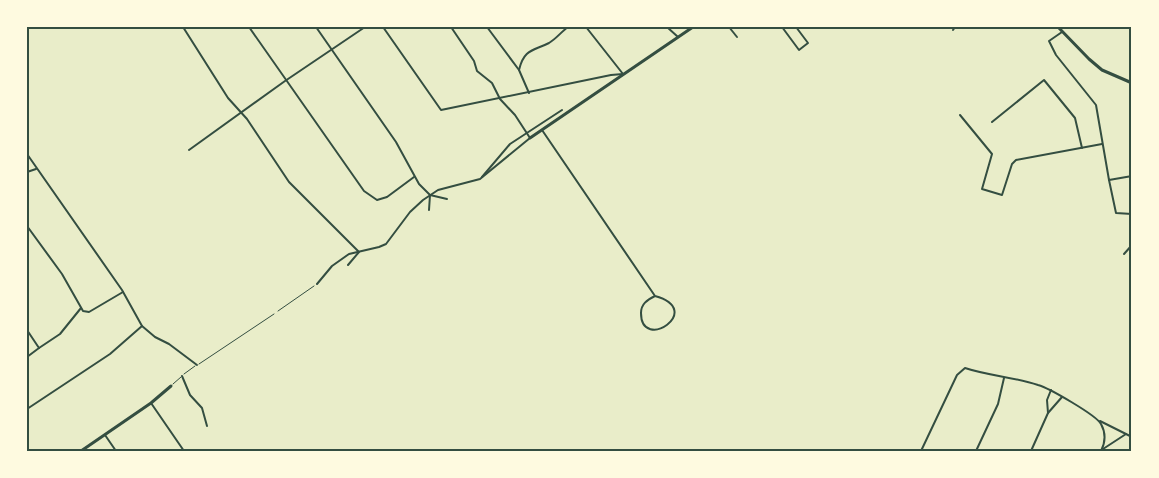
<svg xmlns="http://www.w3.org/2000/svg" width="1159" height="478" viewBox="0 0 1159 478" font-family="'DejaVu Sans',sans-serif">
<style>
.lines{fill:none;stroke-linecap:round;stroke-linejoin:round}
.path{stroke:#344e41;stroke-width:1}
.service{stroke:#344e41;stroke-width:1}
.minor{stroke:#344e41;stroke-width:2}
.tertiary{stroke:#344e41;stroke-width:3}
.neatline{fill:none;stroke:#344e41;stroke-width:2}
</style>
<rect width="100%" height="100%" fill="#e9edc9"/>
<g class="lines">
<polyline class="path" points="278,311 314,286"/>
<g class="service">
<polyline points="199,364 274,314"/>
<polyline points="184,374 195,366"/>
<polyline points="173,384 181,377"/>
</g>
<g class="minor">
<polyline points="183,27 228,98 247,119 289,182 359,252 348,265"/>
<polyline points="249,27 364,191 377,200 387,197 414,177"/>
<polyline points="316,27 396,142 419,184 430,195 447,199"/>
<polyline points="383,27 441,110 611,75 623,74"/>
<polyline points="487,27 519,70 529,93"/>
<polyline points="586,27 623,74"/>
<polyline points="667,27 678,37"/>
<polyline points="729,27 737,37"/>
<polyline points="782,27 799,50 808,43 796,27"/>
<polyline points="953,30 955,27"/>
<polyline points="1062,32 1049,41 1056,55 1096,105 1109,180 1132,176"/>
<path d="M519 70C524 49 533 51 549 43 556 39 561 32 568 27"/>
<polyline points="960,115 992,154 982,189 1002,195 1012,164 1016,160 1102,144"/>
<polyline points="992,122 1044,80 1075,118 1082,148"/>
<path d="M542 130 655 296C706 310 641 353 641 313 641 304 647 300 655 296"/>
<polyline points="189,150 285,81 365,27"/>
<polyline points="27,154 122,290 142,326 110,354 27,409"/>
<polyline points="27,172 36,169"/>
<polyline points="482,177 510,144 562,110"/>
<polyline points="1109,180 1116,213 1132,214"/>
<polyline points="429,210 430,195"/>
<polyline points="27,226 62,274 83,311 89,312 123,292"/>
<polyline points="1124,254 1132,245"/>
<polyline points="317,284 332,266 349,254 379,247 386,244 410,212 423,200 438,190 480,179 530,138 515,115 500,99 492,83 477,71 474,61 451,27"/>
<polyline points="142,326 155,337 169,344 197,365"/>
<polyline points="27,330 39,348 27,357"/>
<polyline points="39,348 60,334 81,308"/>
<polyline points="182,376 190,395 202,408 207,426"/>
<polyline points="151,403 184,451"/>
<polyline points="1048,413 1062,397"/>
<polyline points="1100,421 1132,437"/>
<polyline points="105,435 116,451"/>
<polyline points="1103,449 1126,434"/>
<path d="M921 451 957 375 965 368C989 376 1015 377 1038 385 1049 388 1096 415 1101 424 1106 433 1105 443 1101 451"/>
<polyline points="976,451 998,404 1004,378"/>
<polyline points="1031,451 1048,413 1047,400 1051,390"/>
</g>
<g class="tertiary">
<polyline points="1058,27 1089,59 1102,70 1132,83"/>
<polyline points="530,138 693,27"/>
<polyline points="81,451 151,403 171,386"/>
</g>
</g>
<rect width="1159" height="478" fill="none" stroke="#fefae0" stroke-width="57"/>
<rect x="28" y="28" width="1102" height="422" class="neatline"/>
</svg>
